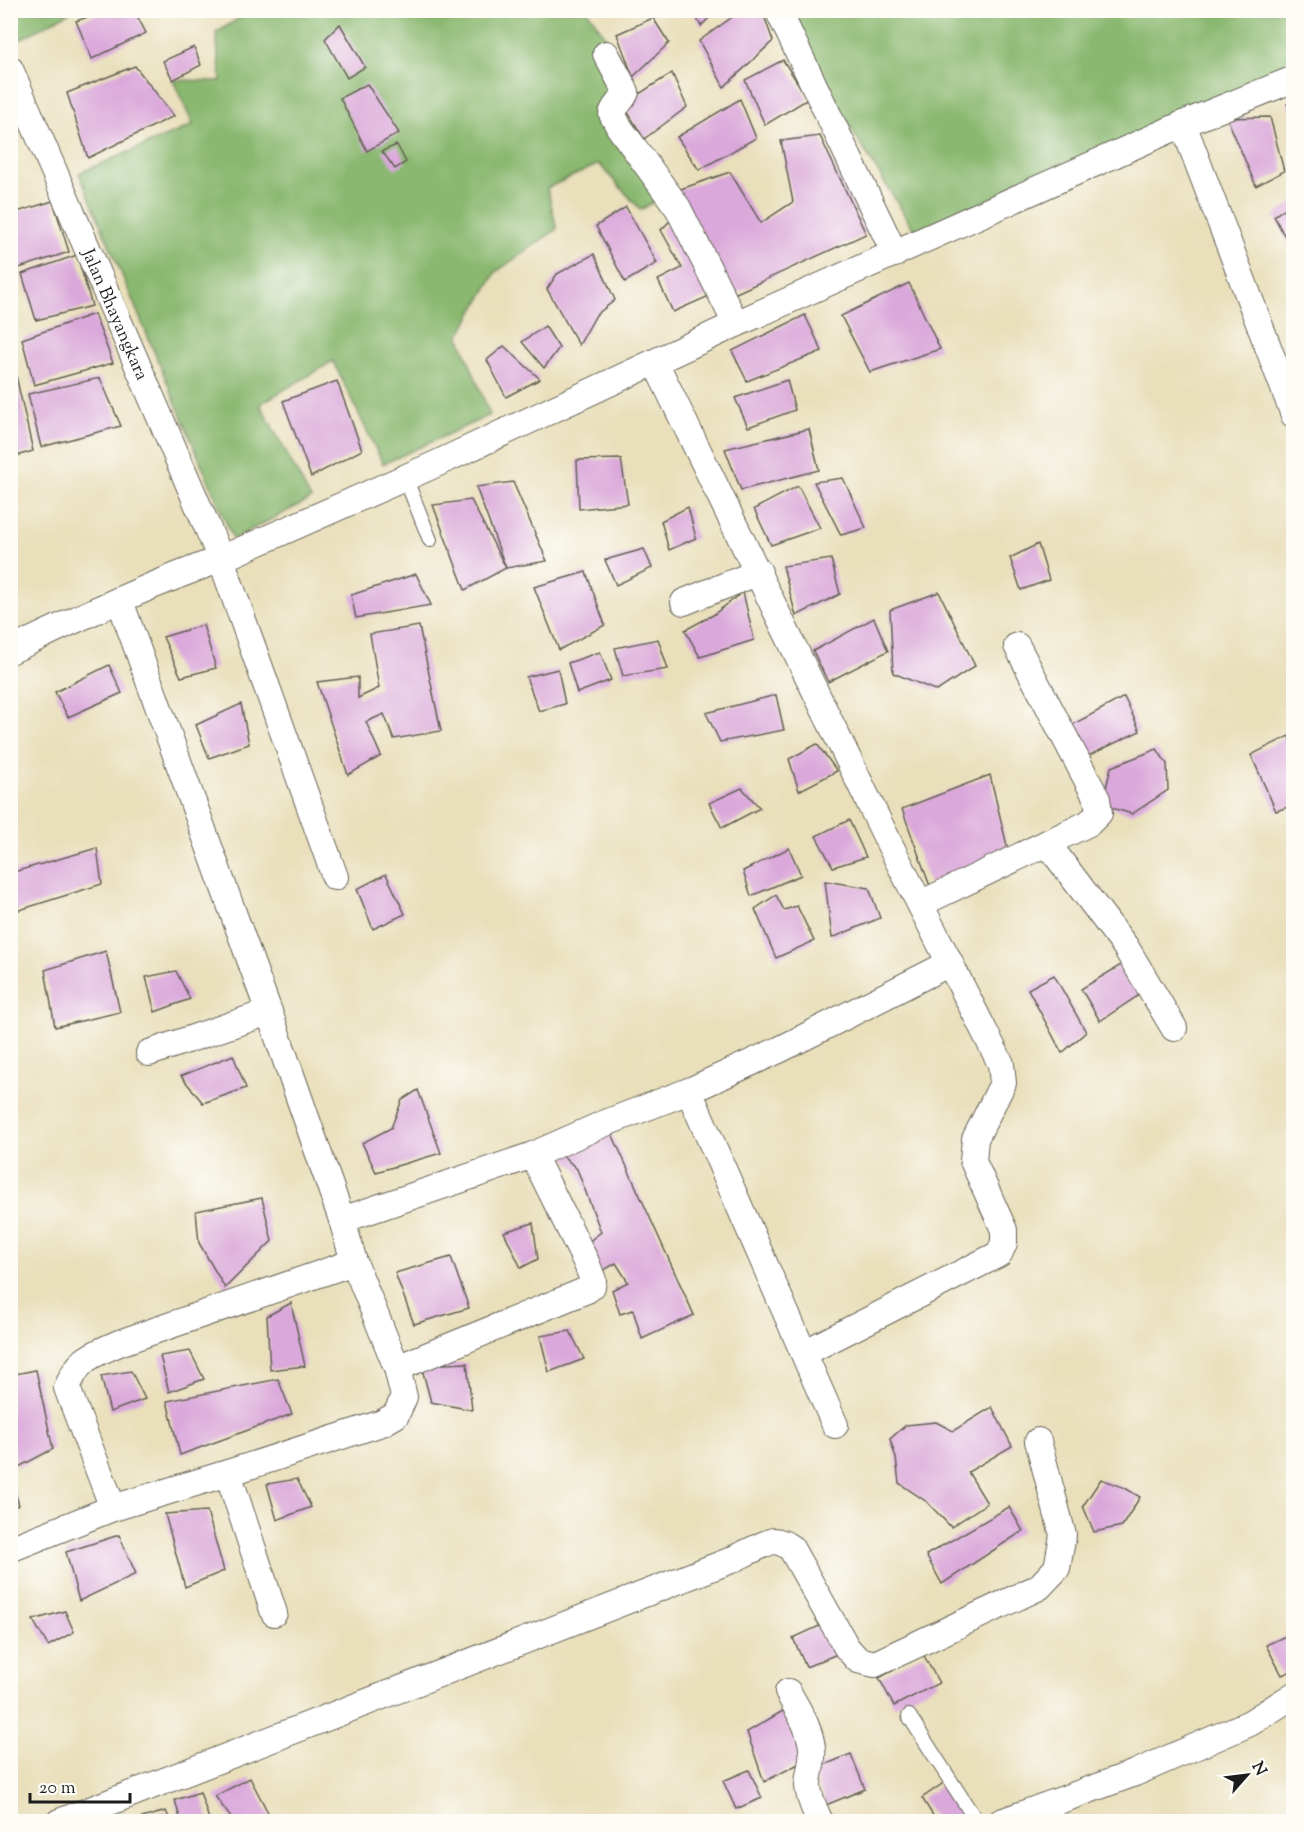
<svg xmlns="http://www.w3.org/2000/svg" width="1304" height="1832" viewBox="0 0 1304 1832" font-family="'Sorts Mill Goudy',serif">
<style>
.forest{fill:#8ab870;stroke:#536a46;stroke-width:1.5}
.building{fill:#daa8da}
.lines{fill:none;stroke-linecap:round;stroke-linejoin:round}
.service-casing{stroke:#646054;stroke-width:16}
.minor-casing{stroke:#646054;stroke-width:28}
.service{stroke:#fff;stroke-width:14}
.minor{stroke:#fff;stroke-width:26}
.labels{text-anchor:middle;stroke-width:6;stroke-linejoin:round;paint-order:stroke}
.street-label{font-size:18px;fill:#1c1c1c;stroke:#fdfcf7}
</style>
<rect width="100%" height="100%" fill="#fdfcf7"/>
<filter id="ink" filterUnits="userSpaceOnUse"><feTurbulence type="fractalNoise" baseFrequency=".0167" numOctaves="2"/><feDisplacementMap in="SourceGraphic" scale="12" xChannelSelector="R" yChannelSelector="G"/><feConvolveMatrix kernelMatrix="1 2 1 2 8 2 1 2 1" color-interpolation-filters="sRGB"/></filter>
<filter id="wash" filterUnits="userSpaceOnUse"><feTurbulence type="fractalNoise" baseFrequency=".008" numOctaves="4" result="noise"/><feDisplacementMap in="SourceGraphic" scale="24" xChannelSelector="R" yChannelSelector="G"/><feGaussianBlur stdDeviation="1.35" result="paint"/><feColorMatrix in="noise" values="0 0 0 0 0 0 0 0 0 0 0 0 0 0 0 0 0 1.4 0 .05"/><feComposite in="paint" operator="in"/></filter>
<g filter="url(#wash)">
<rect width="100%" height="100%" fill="#e9dfbb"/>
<g class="forest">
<polygon points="587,10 633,77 611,118 667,193 641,210 599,164 547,188 557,229 496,272 459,336 490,415 383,464 333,361 260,404 311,499 233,539 79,173 193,125 173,80 221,81 216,33 249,12 249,11"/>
<polygon points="10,11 11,10 72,11 19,40 11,23"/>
<polygon points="782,11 1292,11 1293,80 921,241 794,37"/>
</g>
<g id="blocks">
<g class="building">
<polygon points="109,10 134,10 146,33 92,59 76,21"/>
<polygon points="692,10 717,10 701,26"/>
<polygon points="742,10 762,10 773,41 724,87 699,41"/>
<polygon points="653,18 669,43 633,77 617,34"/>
<polygon points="340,24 365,67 347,78 325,39"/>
<polygon points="194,47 201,65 173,80 163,61"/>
<polygon points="783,60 808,99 765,125 745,80"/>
<polygon points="135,66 174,116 88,158 67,93"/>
<polygon points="672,73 687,107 644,139 623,104"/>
<polygon points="367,84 399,133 367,151 340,98"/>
<polygon points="740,99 756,138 699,170 677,137"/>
<polygon points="1294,101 1294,114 1287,104"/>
<polygon points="1270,117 1284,171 1256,186 1227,118"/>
<polygon points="820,136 866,234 734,294 678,190 730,172 761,223 793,202 781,141"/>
<polygon points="397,145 406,162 395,169 382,151"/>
<polygon points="53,201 69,252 10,271 10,214"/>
<polygon points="1294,202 1294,254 1274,216"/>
<polygon points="626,207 657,263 625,282 596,226"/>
<polygon points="678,213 716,293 673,312 658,280 682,268 661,230"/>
<polygon points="594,254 615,300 596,315 579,345 547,289 557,274"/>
<polygon points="77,255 92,306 36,320 22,274"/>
<polygon points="909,283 940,349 870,372 841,316"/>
<polygon points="94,314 113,363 34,385 22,339"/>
<polygon points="805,315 822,351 747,381 732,351"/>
<polygon points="545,326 559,348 544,368 522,342"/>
<polygon points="504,346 540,379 506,397 487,360"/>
<polygon points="10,349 33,451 10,458"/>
<polygon points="100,378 121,426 41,447 28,394"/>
<polygon points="787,380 795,410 748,427 735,398"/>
<polygon points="337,381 362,450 311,477 283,401"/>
<polygon points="809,429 819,470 741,490 725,449"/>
<polygon points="621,459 628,504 579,509 577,460"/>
<polygon points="843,478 866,528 841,535 814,482"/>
<polygon points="513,482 547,561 506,568 476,487"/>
<polygon points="798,486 820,528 771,545 754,509"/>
<polygon points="471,500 506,568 465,590 433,505"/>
<polygon points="688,507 696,538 669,550 661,521"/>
<polygon points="1038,544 1049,580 1021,590 1010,558"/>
<polygon points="644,549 652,568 616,585 605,560"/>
<polygon points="831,559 840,594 796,616 783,566"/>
<polygon points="586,572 605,625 559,650 534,587"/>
<polygon points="416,574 431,605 356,618 351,595"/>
<polygon points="743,592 754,640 700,657 685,630 713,615"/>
<polygon points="939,592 975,666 937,691 893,673 890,610"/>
<polygon points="874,618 888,651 828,682 813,651"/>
<polygon points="203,625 216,668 181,677 163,637"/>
<polygon points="419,626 441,731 394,739 384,714 366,722 381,756 348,775 317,682 358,677 358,698 379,688 370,634"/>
<polygon points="658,639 668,669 623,676 615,648"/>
<polygon points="600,652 611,680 577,693 568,663"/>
<polygon points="109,665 122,693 68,717 55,692"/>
<polygon points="558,669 565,704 539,711 526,677"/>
<polygon points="776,695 784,730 720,742 706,713"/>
<polygon points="1124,697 1140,731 1084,758 1066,728"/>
<polygon points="241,704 249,744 209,758 196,725"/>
<polygon points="1289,736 1294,748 1294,805 1276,811 1251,755"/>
<polygon points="817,744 837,771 799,791 789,759"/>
<polygon points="1157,749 1167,764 1168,790 1132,814 1102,805 1111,767"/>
<polygon points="990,775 1009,854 931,889 902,809"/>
<polygon points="742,788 760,808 722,828 709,803"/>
<polygon points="849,820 866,857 833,867 816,836"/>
<polygon points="97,848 102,884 10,913 10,873"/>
<polygon points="789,848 801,875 751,896 743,871"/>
<polygon points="386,874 405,914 373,929 357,889"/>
<polygon points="825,881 869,888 880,918 832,938"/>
<polygon points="776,895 784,910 797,906 814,941 776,958 755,909"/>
<polygon points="106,951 120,1012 55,1027 45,970"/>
<polygon points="1126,962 1148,989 1100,1021 1081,989"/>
<polygon points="176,971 190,999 155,1012 146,977"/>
<polygon points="1054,975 1086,1032 1062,1053 1028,989"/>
<polygon points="233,1055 246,1088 203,1103 181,1076"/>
<polygon points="418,1090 441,1153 376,1172 362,1143 391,1128 402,1100"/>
<polygon points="608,1125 694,1315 642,1339 633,1310 620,1314 612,1290 628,1282 616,1263 599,1273 587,1243 601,1232 577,1169 562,1155"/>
<polygon points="262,1198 272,1241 225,1288 199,1243 196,1211"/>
<polygon points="533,1223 538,1259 521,1268 504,1232"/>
<polygon points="451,1257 469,1308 414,1324 395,1273"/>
<polygon points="291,1303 305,1366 270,1370 267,1316"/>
<polygon points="570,1331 584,1359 549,1372 540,1336"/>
<polygon points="190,1351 204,1379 169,1392 160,1356"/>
<polygon points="467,1363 472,1410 431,1402 421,1365"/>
<polygon points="36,1370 53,1449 17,1468 10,1437 10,1375"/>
<polygon points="131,1371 145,1399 110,1412 101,1376"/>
<polygon points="278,1379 292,1414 180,1455 167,1401"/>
<polygon points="992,1407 1012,1446 968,1472 987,1503 951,1527 927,1502 899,1483 896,1458 890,1439 906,1425 936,1422 953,1431"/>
<polygon points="10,1476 19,1505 10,1508"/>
<polygon points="297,1479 311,1507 277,1520 267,1484"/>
<polygon points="1101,1479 1125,1488 1140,1497 1122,1526 1094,1532 1083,1506"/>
<polygon points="1009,1507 1023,1531 942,1584 926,1555"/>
<polygon points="207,1511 224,1571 185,1587 165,1514"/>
<polygon points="119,1535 136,1574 79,1601 66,1552"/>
<polygon points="65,1611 74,1632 48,1646 33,1620"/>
<polygon points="828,1622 842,1652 806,1667 793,1638"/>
<polygon points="1294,1632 1294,1670 1282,1675 1266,1645"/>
<polygon points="923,1654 939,1683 894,1706 879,1678"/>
<polygon points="790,1709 804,1761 764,1782 747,1732 781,1712"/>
<polygon points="851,1754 865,1789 826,1805 812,1770"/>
<polygon points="749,1770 762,1798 736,1809 723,1781"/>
<polygon points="250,1778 273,1822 234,1822 215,1796"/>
<polygon points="945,1782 970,1820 967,1822 937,1822 922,1798"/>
<polygon points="200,1792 210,1822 181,1822 175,1800"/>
<polygon points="166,1811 171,1822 144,1822 142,1818"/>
<polygon points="123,1815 125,1822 110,1822"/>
</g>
</g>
</g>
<g filter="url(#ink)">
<use href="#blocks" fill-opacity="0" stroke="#646054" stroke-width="1.5"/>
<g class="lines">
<g class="service-casing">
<g id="service">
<polyline points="405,477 430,540"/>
<polyline points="909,1716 977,1822"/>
</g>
</g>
<g class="minor-casing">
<g id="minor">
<polyline points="778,10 895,254"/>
<path d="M606 54 626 92C623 101 614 105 612 114L619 127 678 208 736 324"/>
<path id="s1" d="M10 69 221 559 335 877"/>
<polyline points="1183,124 1294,415"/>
<polyline points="655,362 889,843 1001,1064 1003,1083 975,1139 973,1161 1004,1230 1004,1243 999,1254 804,1353"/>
<polyline points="684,602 759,572"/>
<path d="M10 651C79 617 149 585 221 559L436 464 736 324 1183 124 1294 79"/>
<polyline points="1047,843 1125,946 1174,1028"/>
<polyline points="920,904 1089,823 1099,813 1097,799 1017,646"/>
<polyline points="149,1053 269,1012"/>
<polyline points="689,1091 835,1425"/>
<polyline points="342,1220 533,1155 603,1124 689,1091 781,1049 950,963"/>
<polyline points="397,1368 587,1290 592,1286 593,1280 586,1262 533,1155"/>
<polyline points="228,1473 274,1613"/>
<path d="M113 1508 67 1388C79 1357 91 1356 119 1343L354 1262"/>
<polyline points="10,1549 113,1508 228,1473 382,1423 396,1415 404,1397 397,1368 354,1262 342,1220 269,1012 120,601"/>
<path d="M788 1692C798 1710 810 1728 812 1748 814 1761 808 1773 808 1786 809 1799 815 1810 820 1822"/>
<path d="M59 1822 729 1561C736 1558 769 1541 773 1541 780 1541 785 1544 791 1548L847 1648 858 1660 875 1664 1039 1587 1057 1568 1063 1535 1038 1441"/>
<polyline points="1001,1822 1135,1773 1250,1723 1294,1695"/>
</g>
</g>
<use href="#service" class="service"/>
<use href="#minor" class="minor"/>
</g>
</g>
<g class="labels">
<g class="street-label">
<text dy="6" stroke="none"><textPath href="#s1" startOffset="267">Jalan Bhayangkara</textPath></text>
</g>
</g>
<rect width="1304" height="1832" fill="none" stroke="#fdfcf7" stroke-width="36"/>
<g transform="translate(1247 1775) rotate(62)" stroke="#fdfcf7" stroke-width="4.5" paint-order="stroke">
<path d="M0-4.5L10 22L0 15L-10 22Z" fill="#1c1c1c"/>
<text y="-9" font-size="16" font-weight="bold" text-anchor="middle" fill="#1c1c1c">N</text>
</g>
<path d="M30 1793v9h100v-9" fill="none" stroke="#1c1c1c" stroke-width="3"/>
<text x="39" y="1793" font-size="18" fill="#1c1c1c" stroke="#fdfcf7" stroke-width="4.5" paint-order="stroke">20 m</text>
</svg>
